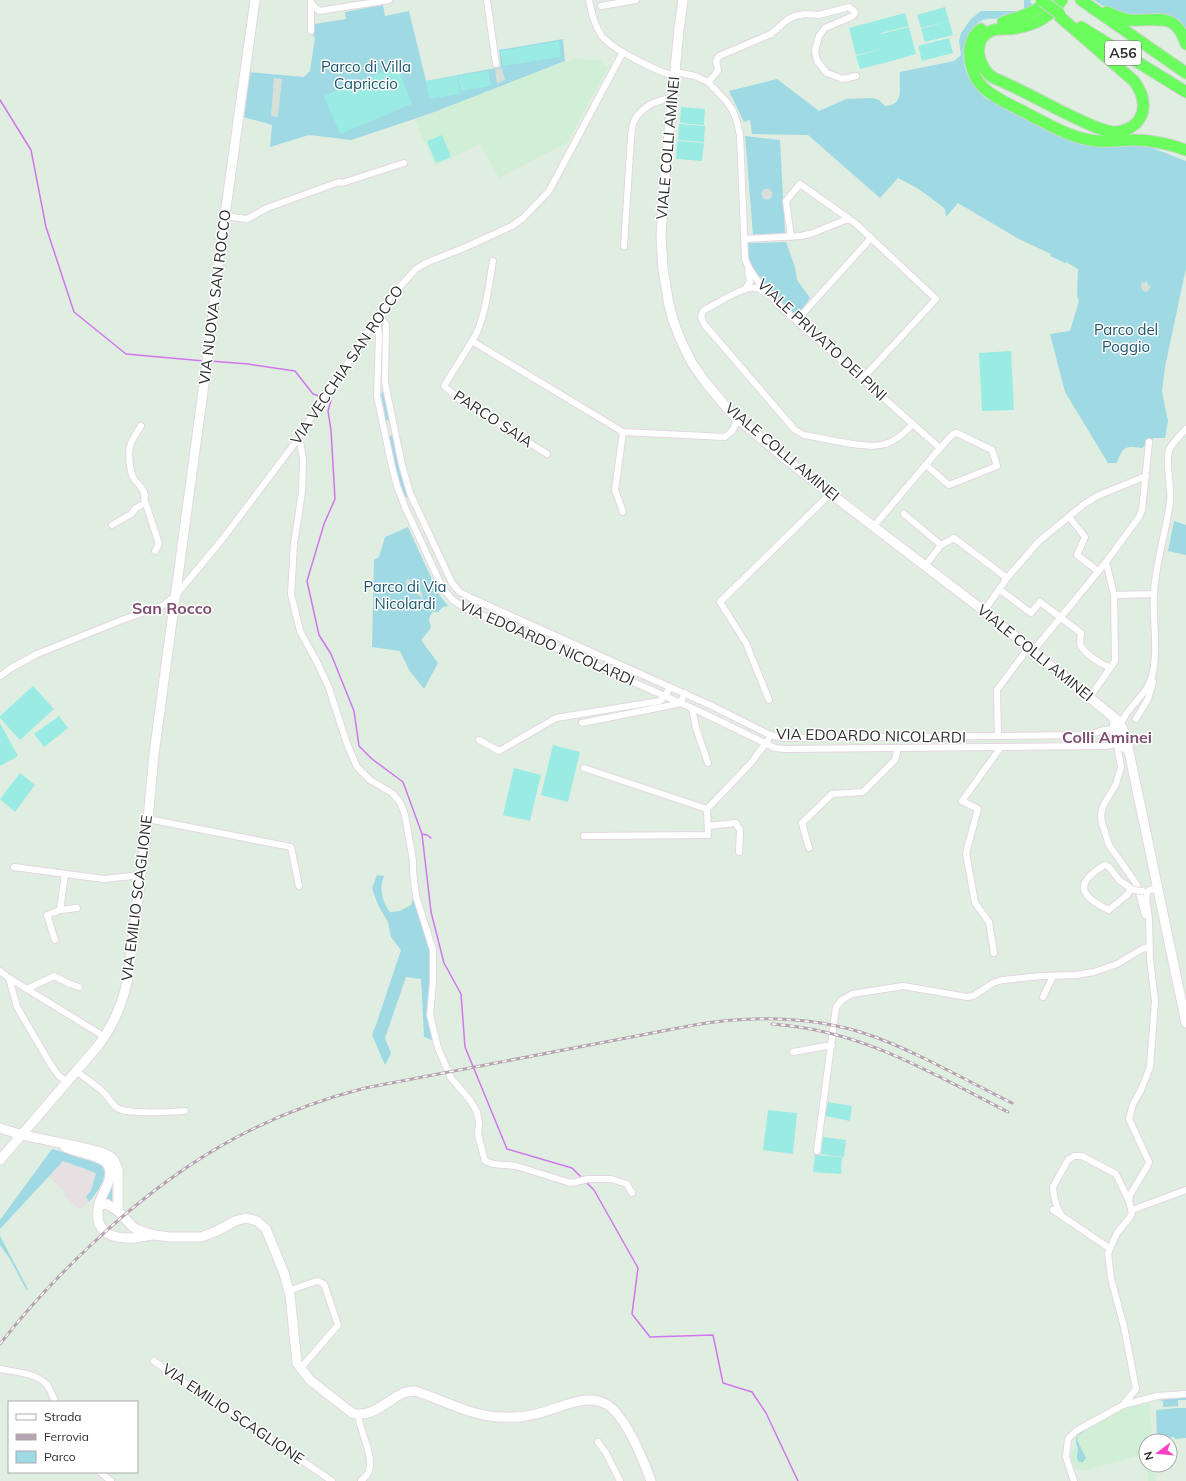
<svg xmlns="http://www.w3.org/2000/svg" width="1186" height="1481" viewBox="0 0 1186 1481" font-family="Mulish,sans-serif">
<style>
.industrial{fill:#e7e0e2}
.education{fill:#d1efd6}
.green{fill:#9ed9e4}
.pitch{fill:#9aebe4}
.plaza{fill:#d7dfd8}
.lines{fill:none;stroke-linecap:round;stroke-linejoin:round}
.stream{stroke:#d176ee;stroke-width:1.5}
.street-casing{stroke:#e5d6e1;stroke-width:8}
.secondary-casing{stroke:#e5d6e1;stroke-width:11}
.highway-casing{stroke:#d1d1d1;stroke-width:13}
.street{stroke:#fff;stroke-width:6}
.secondary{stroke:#fff;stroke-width:9}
.highway{stroke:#6afd5d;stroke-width:11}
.rail-casing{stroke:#b7a3b0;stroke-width:3}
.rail{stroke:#fff;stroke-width:1.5;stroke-dasharray:4.5;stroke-linecap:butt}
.street-bridge-casing{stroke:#e5d6e1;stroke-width:8;stroke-linecap:butt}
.highway-bridge-casing{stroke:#d1d1d1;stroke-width:13;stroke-linecap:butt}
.street-bridge{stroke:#fff;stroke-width:6}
.highway-bridge{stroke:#6afd5d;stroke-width:11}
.labels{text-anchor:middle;stroke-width:3;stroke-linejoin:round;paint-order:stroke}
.shield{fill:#fff;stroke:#6c6c6c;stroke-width:1}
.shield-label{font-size:14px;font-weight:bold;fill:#2d2d2d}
.park-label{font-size:15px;fill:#1c556c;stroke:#fff}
.street-label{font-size:15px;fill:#2d2d2d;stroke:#fff}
.neighbourhood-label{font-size:16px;font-weight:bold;fill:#7f4d6f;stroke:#fff}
</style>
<rect width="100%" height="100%" fill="#e0eee1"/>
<polygon class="industrial" points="63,1161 96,1173 91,1191 86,1196 89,1202 80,1210 64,1195 65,1192 48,1176"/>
<g class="education">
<polygon points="572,59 603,60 604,66 609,66 567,143 499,178 480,144 435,166 415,120 565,61 572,61"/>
<polygon points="1149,1403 1153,1441 1146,1441 1146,1459 1139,1455 1084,1471 1073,1468 1070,1449 1076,1449 1077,1438 1079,1435 1118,1411 1130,1405"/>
<polygon points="1147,1465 1155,1465 1156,1481 1148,1481"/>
</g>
<g class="green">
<path d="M1024 0H1031L1030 2 1036 6C1026 10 1015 16 1004 18 998 19 989 18 983 20 977 22 973 28 970 33 955 57 967 81 985 98L1069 140 1084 145 1134 143 1150 147 1186 161V268L1165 367 1162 392 1168 421 1165 438H1154L1142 448C1125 446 1123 446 1117 463H1108L1065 392 1050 334 1070 331 1079 301 1077 296 1078 269 1066 262 1065 263 1050 256 1051 254 1019 239 958 203 946 217 945 209C929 196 917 187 898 178L880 198 808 135 752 134 750 120 744 122 729 91 777 79 819 111 846 99 873 98 879 100 885 106C906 105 898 86 900 72L954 61 961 55 959 41 961 33 971 19 981 11H1022L1024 8Z"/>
<polygon points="1094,0 1186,0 1186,34 1181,25 1117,15"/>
<polygon points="383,5 385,16 409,11 426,81 501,67 499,50 563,39 565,61 429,114 351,140 309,135 270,147 272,125 244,117 248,72 304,77 310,71 315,37 313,36 314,24 346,19 345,12"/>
<polygon points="745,136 780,140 785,233 753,235"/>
<polygon points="786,242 795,267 797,280 810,298 796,318 756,278 749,262 748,243"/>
<polygon points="382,392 385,393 390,419 388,421 386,419 381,395"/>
<polygon points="391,435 393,436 400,469 409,495 408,498 405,496 397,476 389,438"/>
<polygon points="1174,521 1186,525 1186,555 1168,551"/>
<polygon points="408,527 438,593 448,606 443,607 438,612 432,612 429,619 431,628 421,640 438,663 424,689 409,670 400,651 372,647 374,560 379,557 385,537"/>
<path d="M377 875 384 876C379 888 382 902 390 912L400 911 411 905 414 896 429 948V1015L434 1041 424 1037 421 979 406 977 385 1038 391 1053 385 1065 372 1035 377 1022 401 950 391 937 388 922 378 905 372 888Z"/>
<path d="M52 1149C62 1151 70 1155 79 1158 85 1160 92 1160 97 1162 115 1169 96 1194 89 1202L86 1196 91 1191 96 1173 63 1161 0 1229V1220Z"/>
<polygon points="112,1173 112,1204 106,1200"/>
<polygon points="0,1236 28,1289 27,1291 10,1259 0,1245"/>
<polygon points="1175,1397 1186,1397 1186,1400 1178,1400 1178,1406 1163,1407 1163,1401 1159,1400"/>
<polygon points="1179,1408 1186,1408 1186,1438 1175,1439 1174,1437 1166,1438 1166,1440 1161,1439 1157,1440 1156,1410"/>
<path d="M1098 1422 1078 1436 1077 1440 1086 1458 1083 1462H1079C1076 1458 1077 1455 1078 1451 1078 1447 1076 1444 1076 1441 1076 1431 1091 1426 1098 1422Z"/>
</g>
<g class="pitch">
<polygon points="945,7 949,21 921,28 917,15"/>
<polygon points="905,13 909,26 881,33 881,34 909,27 916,54 888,62 886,54 888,62 860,69 856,56 885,48 856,55 849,28"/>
<polygon points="949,21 953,35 925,42 921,29"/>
<polygon points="949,38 953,53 922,61 918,46"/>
<polygon points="559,41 561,57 503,66 500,51"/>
<polygon points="397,66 412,104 340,134 324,96"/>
<polygon points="488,71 491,86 461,91 458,76"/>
<polygon points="457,76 460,94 429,99 426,81"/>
<polygon points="681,107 705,109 704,125 680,123"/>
<polygon points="679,124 705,126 704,142 678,140"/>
<polygon points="442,135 451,157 436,163 427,141"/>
<polygon points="677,141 704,143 702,161 676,159"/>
<polygon points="1011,351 1014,410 982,411 979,353"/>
<polygon points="33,686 54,709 20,740 0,718 0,716"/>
<polygon points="59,716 68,728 44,747 34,734"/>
<polygon points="0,723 18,756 0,766"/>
<polygon points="553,745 580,752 568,802 541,795"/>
<polygon points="514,768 541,775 530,821 503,815"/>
<polygon points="20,773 35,785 15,812 0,799"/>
<polygon points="828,1102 852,1106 850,1121 825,1116"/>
<polygon points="768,1110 797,1113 793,1154 763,1150"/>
<polygon points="823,1137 846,1140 844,1157 821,1154"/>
<polygon points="815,1155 842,1157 841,1174 813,1172"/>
</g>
<g class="plaza">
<polygon points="502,68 505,80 497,84 495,69"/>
<polygon points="274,78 282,79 278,117 271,116"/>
<circle cx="767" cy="194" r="5.5"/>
<polygon points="1147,281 1148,285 1151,286 1150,288 1147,292 1145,292 1142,290 1141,285 1142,282 1144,283"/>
<polygon points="408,579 410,580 416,589 422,592 423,600 405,582"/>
</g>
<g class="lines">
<g class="stream">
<polyline points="0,100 31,150 46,227 74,312 126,354 204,361"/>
<polyline points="210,361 248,364 295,371 313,394 322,397"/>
<polyline points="325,398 331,400 328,411 331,430 335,499 324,524 307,581 319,635 331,654 354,711 359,746 372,759 403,782 422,834 431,912 444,963 461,994 465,1047 507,1149 572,1168 582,1178"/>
<polyline points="422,834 427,835 431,838"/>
<polyline points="586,1182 594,1190 638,1268 632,1314 650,1337 713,1335 723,1383 752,1392 766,1413 798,1481"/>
</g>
<g class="street-casing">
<g id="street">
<polyline points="487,0 496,64"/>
<path d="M589 0C591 12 595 25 601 35 612 50 657 71 674 76"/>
<polyline points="311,2 311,31"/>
<polyline points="311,3 319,11 389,0"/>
<polyline points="601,6 636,0"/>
<path d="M675 72 695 76 708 82 727 102 733 111 737 122 740 135 745 258C752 288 822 343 847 365 878 393 909 421 940 448L873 527"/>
<polyline points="708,82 718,71 716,61 719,56 771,34 787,20 795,16 805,14 819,15 849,7 855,12 853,16 825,28 819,36 815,51 817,61 827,73 843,79 856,76"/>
<polyline points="224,216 247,219 267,208 339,182 342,183 404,163"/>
<polyline points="791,237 786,201 800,184 855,223 936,299 862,379"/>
<polyline points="744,239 801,236 813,233 845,220 850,220"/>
<path d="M624 246 631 137C632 132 632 125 634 121 642 106 657 100 672 98"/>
<path d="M493 261C489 283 485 323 472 341L623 432 725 437 732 431 738 420"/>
<polyline points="744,290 750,282 748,271"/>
<path d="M764 292C761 290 759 288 756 288 743 286 718 303 706 309L703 311 701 317 704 324 795 430 804 435C824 438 866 450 885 444 896 441 905 432 913 424"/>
<polyline points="376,317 379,335 377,396 392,467 397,486 405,507 443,589 453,600 463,607 701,712 775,748 785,749 1107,746 1122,742"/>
<polyline points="376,317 382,319 386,325 385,383 402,465 410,493 452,583 460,592 469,597 712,706 770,735 784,738 1088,735 1104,730 1115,729"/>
<polyline points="797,320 871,238"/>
<polyline points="472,341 444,386 458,398 547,454"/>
<path d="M141 426C131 441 127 447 130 465 131 469 131 474 133 477 137 485 143 486 145 495L144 498 159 544 155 551"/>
<polyline points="298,439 301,446 303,460 302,492 294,544 291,594 300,631 318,664 329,688 346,741 357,767 370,780 392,793 400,802 405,815 413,861 413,872 416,896 433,950 433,982 430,1015 438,1048 451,1078 470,1100 477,1112 479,1123 478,1135 485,1161 493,1164 516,1166 571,1183 588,1179 611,1179 627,1184 632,1193"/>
<polyline points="926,465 949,485 997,466 992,450 957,433 953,434 940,448"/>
<polyline points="623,512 615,490 623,432"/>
<polyline points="904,514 941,545"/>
<polyline points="1069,517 1085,537 1077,555 1098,571"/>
<polyline points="112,525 131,514 136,508 145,503"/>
<polyline points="925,566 941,545 954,538 1007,578"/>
<path d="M999 589 1031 613 1040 602 1081 633C1081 637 1079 642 1081 646 1084 653 1103 666 1110 667"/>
<polyline points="1114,595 1154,594"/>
<polyline points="984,611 1007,578 1038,542 1083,505 1097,496 1146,476"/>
<polyline points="1033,651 1106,562 1139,517 1142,510 1149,442"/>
<polyline points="0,676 13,667 37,654 122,620 162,606 176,595 221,541 298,439 325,395 345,367 391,296 416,269 426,263 466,247 512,226 523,218 549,191 623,52"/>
<polyline points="1090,697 1115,661 1114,595 1106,562"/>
<polyline points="769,700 746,643 720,602 830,494"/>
<polyline points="692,708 696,728 708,763"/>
<polyline points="1136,719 1148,699 1153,682"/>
<polyline points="582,723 672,705 680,703 685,693"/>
<path d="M1120 727C1124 709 1147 696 1152 676 1159 649 1152 619 1154 592 1156 561 1166 532 1170 502 1172 487 1164 461 1170 448 1174 441 1181 435 1186 429"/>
<polyline points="998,736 997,690 1029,647"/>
<polyline points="479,740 499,751 556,718 660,701 665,696 670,687"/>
<polyline points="1116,740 1121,767 1116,784 1103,806 1101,815 1102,823 1109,845 1137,885 1145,915"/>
<polyline points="584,768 707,809"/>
<polyline points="707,809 751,763 768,740"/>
<polyline points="148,819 291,847 299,886"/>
<polyline points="708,826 736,823 740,830 739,852"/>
<polyline points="584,836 708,835 707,809"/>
<polyline points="809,848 802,823 832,794 863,792 895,760 898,748"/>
<polyline points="14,867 104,879 141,875"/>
<path d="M1130 889 1128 894 1109 910C1094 903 1072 891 1092 874 1096 871 1100 867 1105 865L1109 867 1119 880 1133 890"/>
<polyline points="60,910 77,908"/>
<polyline points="55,940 47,915 60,910 65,874"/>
<polyline points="994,953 989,922 975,903 966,853 978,809 962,801 1001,747"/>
<polyline points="0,971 9,978 105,1037"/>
<polyline points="9,978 17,1007 27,1024 51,1065 59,1076 67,1082"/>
<polyline points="27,989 54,976 70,984 79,987"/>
<polyline points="1043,997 1053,976"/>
<polyline points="793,1052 832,1045"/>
<path d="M76 1071C85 1078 95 1084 103 1092 108 1096 113 1106 117 1108 130 1115 170 1112 185 1111"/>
<polyline points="817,1151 836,1007 842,1000 852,994 903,986 967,997 973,996 993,983 1002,980 1042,976 1076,975 1094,972 1117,964 1142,949 1149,947"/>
<polyline points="1053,1210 1109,1248"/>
<polyline points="1132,1210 1186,1190"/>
<path d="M1061 1215C1057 1208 1053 1196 1053 1187L1068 1160 1074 1156H1082L1116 1174 1129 1201"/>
<polyline points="288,1291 317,1281 324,1284 338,1325 300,1369"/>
<polyline points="154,1361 180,1380 247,1423 332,1481"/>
<path d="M0 1369C15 1372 37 1373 47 1385 51 1390 53 1397 55 1402"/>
<polyline points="1123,1405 1136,1389 1124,1327 1111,1278 1108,1253 1117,1233 1130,1217 1132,1213 1129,1201 1130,1195 1148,1165 1149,1162 1129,1119 1133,1104 1141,1090 1150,1067 1155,1001 1150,959 1149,919 1146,899 1147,892 1150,890 1157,888"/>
<path d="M358 1415C360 1431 374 1456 369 1471 368 1475 364 1478 361 1481"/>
<polyline points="598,1442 606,1453 620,1481"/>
<polyline points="100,1472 111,1481"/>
<polyline points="1074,1481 1066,1457 1068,1439 1076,1431 1123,1405 1157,1396 1186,1394"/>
</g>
</g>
<g class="secondary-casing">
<g id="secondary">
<polyline points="683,0 679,29 664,186 661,237 663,269 669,305 673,320 681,341 692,363 706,383 733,415 788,461 984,611 1117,720 1123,729 1128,747 1186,1023"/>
<polyline points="1114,718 1115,725 1114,733 1125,748"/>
<path d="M0 1128 22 1135 81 1147 101 1152 111 1157 114 1160 118 1170V1211L132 1226 136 1229 154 1235 170 1237H201L217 1231 235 1221 246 1218 257 1221 266 1229 284 1273 290 1295 297 1363 310 1380 352 1413C371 1419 387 1401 403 1393 406 1392 411 1391 415 1391 441 1399 471 1416 499 1417 507 1417 517 1418 526 1416 543 1414 559 1406 575 1402 586 1399 598 1399 608 1405 627 1419 643 1459 651 1481"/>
<path d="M65 1147C75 1152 102 1156 107 1164 116 1177 102 1192 99 1204 91 1241 125 1241 151 1235"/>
<path d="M0 1160 97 1047C114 1025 123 1004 128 977L148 819 154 754 211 332 218 265 255 0"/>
<polyline points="99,1205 107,1204 118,1211"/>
</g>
</g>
<g class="highway-casing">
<g id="highway">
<polyline points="1081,0 1186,73"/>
<path d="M1107 12C1115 16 1122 19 1130 20 1157 22 1175 10 1186 44"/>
<path d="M1059 16 1134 81C1142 92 1147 105 1140 118 1135 127 1124 132 1114 132 1102 131 1090 125 1080 120 1051 107 1023 90 994 78 979 70 971 42 989 32 995 28 1003 29 1010 29 1031 27 1050 18 1062 0"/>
<path d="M1003 22C1020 17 1036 13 1048 0"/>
<polyline points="1081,27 1186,92"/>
<path d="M981 29C970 37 968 51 971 64 973 73 977 82 984 88 995 99 1012 105 1026 113 1046 123 1067 136 1090 140 1104 143 1118 140 1132 140 1150 140 1170 144 1186 150"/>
</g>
</g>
<use href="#street" class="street"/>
<use href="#secondary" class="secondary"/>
<use href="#highway" class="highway"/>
<g class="rail-casing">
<g id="rail">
<path d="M772 1024C861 1030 930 1072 1008 1112"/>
<path d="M0 1344C28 1308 59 1275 92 1244 174 1167 255 1116 365 1088L694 1025C755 1015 817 1016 875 1037 923 1055 967 1081 1012 1103"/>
</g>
</g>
<use href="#rail" class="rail"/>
<g class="street-bridge-casing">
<polyline id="street-bridge" points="1133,890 1142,891"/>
</g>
<g class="highway-bridge-casing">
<polyline id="highway-bridge" points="1041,0 1060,14"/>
</g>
<use href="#street-bridge" class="street-bridge"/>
<use href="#highway-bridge" class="highway-bridge"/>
</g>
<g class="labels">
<rect class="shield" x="1105" y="41" width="36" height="24" rx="3"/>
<g class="shield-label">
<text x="1123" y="58">A56</text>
</g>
<g class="park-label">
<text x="366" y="72">Parco di Villa<tspan x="366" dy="17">Capriccio</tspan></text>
<text x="1126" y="335">Parco del<tspan x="1126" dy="17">Poggio</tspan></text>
<text x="405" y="592">Parco di Via<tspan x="405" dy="17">Nicolardi</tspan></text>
</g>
<g class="street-label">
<text transform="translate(668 148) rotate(-85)" y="5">VIALE COLLI AMINEI</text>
<text transform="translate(215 297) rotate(-83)" y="5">VIA NUOVA SAN ROCCO</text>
<text transform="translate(822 340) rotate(43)" y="5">VIALE PRIVATO DEI PINI</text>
<text transform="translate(347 365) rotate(-56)" y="5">VIA VECCHIA SAN ROCCO</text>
<text transform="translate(493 419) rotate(33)" y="5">PARCO SAIA</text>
<text transform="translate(782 452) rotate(40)" y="5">VIALE COLLI AMINEI</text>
<text transform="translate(547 643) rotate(24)" y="5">VIA EDOARDO NICOLARDI</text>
<text transform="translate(1035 653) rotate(39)" y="5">VIALE COLLI AMINEI</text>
<text transform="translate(871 736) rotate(1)" y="5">VIA EDOARDO NICOLARDI</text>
<text transform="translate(137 898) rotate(-83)" y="5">VIA EMILIO SCAGLIONE</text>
<text transform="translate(233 1414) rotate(34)" y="5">VIA EMILIO SCAGLIONE</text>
</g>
<g class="neighbourhood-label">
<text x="172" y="614">San Rocco</text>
<text x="1107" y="743">Colli Aminei</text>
</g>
</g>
<rect x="8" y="1401" width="130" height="72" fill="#ffffff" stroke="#ababab"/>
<rect x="16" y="1414" width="20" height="6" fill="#ffffff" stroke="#ababab"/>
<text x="44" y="1421" font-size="12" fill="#2d2d2d">Strada</text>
<rect x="16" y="1434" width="20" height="6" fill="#b7a3b0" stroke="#ababab"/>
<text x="44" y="1441" font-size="12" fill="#2d2d2d">Ferrovia</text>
<rect x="16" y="1451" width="20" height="12" fill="#9ed9e4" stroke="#ababab"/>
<text x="44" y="1461" font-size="12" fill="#2d2d2d">Parco</text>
<g transform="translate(1158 1453) rotate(254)"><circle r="19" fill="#ffffff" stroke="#ababab"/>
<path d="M0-3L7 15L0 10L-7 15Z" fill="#f844c2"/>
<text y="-6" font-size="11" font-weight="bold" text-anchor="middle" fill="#2d2d2d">N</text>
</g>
</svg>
